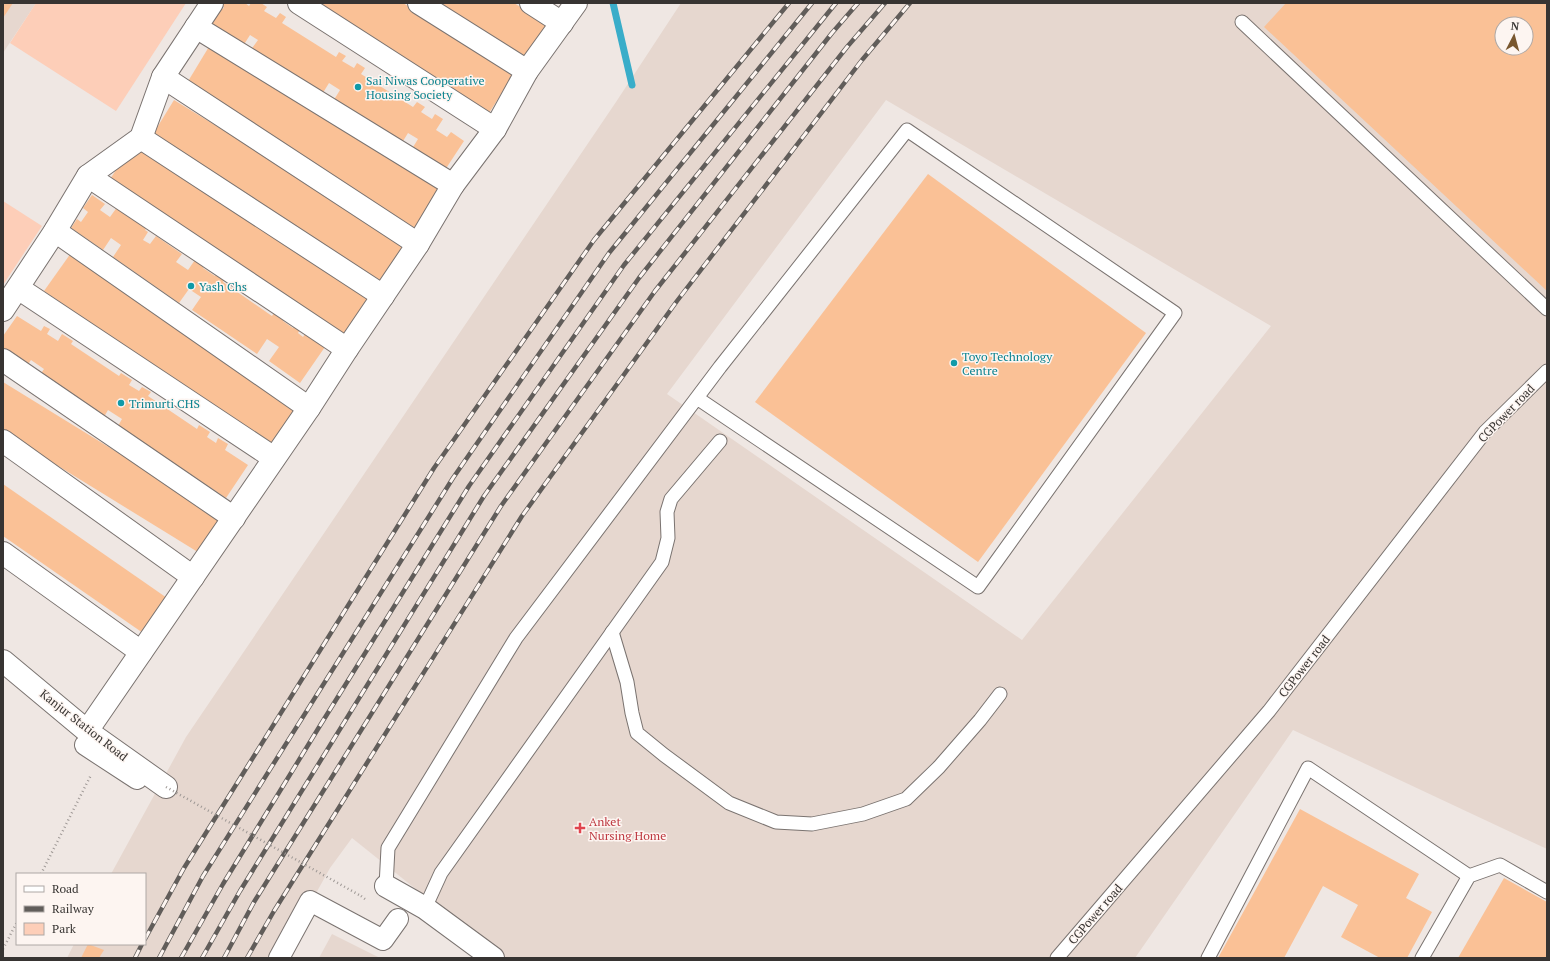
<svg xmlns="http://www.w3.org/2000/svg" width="1550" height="961" font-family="'PT Serif',serif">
<rect width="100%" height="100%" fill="#efe7e3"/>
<g fill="#e6d7cf" fill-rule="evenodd">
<path d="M3,3H36L3,53Z"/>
<path d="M681,3H1547V849L1293,730L1135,958H502L352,838L330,868L280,958H67L74,944H145V874H111L186,737L616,102ZM1502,24H1526V48H1502ZM886,100L1271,326L1022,640L667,394Z"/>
<path d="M332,934L380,958H319Z"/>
</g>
<g fill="#fdceb8">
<path d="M36,3H186L116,111L10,43Z"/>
<path d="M3,201L42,226L3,285Z"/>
</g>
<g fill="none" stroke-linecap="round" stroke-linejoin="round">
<path stroke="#39adc9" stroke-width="7" d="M613,3L632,85"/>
</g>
<g fill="#fac196" fill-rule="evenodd">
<path d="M3,3H13L3,18Z"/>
<path d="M218,3H245L249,6L251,3H261L267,7L264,11L276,18L280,13L286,17L282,23L336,57L339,52L346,56L342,61L354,68L357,63L365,68L361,74L413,107L417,102L425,107L421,112L432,119L435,114L443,119L436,130L447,137L451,132L464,141L443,173L410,152L418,139L408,133L400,146L332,103L340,90L329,83L321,96L250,51L258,40L250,35L243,46L206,23L217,5L223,9L224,7Z"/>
<path d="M310,3H403L515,72L489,113Z"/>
<path d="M439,3H514L550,25L530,59Z"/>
<path d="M1286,3H1547V291L1264,27ZM1502,24H1526V48H1502Z"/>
<path d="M210,45L440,189L416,229L187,83Z"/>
<path d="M174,100L407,243L383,282L150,139Z"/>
<path d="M135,142L368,299L340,339L108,182Z"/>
<path d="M928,174L1146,333L978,562L755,402Z"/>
<path d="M92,195L105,204L100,210L110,217L120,203L151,223L145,230L148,232L143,240L150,244L156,236L182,254L176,262L188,270L197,257L206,263L203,268L215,276L218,271L226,277L223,282L272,316L278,307L287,314L283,321L293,328L297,322L302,326L298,333L303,337L307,331L327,344L300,383L269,361L279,347L267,339L257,354L192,310L201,297L189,289L179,303L113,257L121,245L111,238L103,250L71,228L77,219L81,222L88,212L83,208Z"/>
<path d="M71,253L297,410L270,448L44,291Z"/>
<path d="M17,316L41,331L44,326L50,329L47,334L58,341L62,334L73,341L71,344L119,376L121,373L132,380L129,385L139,391L142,387L151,392L148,396L197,429L199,425L210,432L207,437L216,443L218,438L228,444L225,450L248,465L226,498L118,426L122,419L108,410L104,417L40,375L44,369L31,360L26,367L3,352V336Z"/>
<path d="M3,382L224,518L201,554L3,432Z"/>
<path d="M3,484L167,598L143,633L3,536Z"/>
<path d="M1300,809L1419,874L1406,898L1432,912L1407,958H1380L1341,937L1358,905L1323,886L1284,958H1218Z"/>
<path d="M1504,878L1547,902V958H1458Z"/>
<path d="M88,944L104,950L99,958H81Z"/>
</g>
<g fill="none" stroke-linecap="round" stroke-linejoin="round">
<g stroke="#7a7370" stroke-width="15">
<g id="service">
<path d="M1242,22L1547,309"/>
<path d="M612,632L627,682L632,713L637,733L664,755L729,803L776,822L812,824L863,814L906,799L939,767L980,720L1000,694"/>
<path d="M386,886L388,848L516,638L720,367L907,130L1175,313L978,587L697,398"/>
<path d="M425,908L441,873L662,562L668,538L667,512L671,499L720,441"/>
<path d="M1057,958L1269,711L1485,432L1547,371"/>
<path d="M1208,958L1308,768L1469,876"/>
<path d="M1422,958L1469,876L1500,865L1547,892"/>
</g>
</g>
<g stroke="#7a7370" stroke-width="22">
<g id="pedestrian">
<path d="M85,745L137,779"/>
<path d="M279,958L310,901L383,940L398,919"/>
</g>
</g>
<g stroke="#7a7370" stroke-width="24">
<g id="minor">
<path d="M299,3L495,129"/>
<path d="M419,3L527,71"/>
<path d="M531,3L562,23"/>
<path d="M196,27L453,185"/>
<path d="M163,77L418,244"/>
<path d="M141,138L383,296"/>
<path d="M88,176L347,349"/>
<path d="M55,231L309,408"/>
<path d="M18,288L274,458"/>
<path d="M3,310L55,231L88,176L141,138L163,77L212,3"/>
<path d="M3,360L234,518"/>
<path d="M3,441L193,577"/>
<path d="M3,553L141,652"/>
<path d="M3,661L87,731L166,787"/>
<path d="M87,731L309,408L347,349L418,244L453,185L495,129L527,71L576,3"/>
<path d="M386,886L425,908L493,958"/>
</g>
</g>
<g stroke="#9e9895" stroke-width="2.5" stroke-dasharray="1 3" stroke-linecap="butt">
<path d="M41,874L91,775"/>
<path d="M361,896L365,899"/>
<path d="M3,949L17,922"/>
</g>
<use href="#service" stroke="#fff" stroke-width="13"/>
<use href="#pedestrian" stroke="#fff" stroke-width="20"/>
<use href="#minor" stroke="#fff" stroke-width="22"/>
<g stroke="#615d5a" stroke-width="4.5">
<g id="rail">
<path d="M145,939L184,868L434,468L594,240L789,3"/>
<path d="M135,958L142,944"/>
<path d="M159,958L203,876L453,478L609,253L812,3"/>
<path d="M181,958L223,884L321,724L469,486L624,265L836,3"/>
<path d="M202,958L240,891L484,496L639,278L832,33L858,3"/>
<path d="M224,958L254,902L501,506L655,291L847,47L885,3"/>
<path d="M247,958L274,911L522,516L677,301L862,60L910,3"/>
</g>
</g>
<use href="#rail" stroke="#fdf5f1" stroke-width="3" stroke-dasharray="9" stroke-linecap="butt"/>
<path stroke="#9e9895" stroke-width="2.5" stroke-dasharray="1 3" stroke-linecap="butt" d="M166,787L361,896"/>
</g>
<g fill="#0f9aa8" stroke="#fdf5f1" stroke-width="1.5">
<circle cx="358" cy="87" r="4"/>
<circle cx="191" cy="286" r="4"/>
<circle cx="954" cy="363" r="4"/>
<circle cx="121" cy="403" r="4"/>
</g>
<path fill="#e0444e" stroke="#fdf5f1" stroke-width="1.5" d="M578 822h4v4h4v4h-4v4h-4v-4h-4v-4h4z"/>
<g text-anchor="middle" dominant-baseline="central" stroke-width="3" stroke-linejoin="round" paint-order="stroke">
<g font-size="12" fill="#0d838f" stroke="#fdf5f1" text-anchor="start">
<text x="366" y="80">Sai Niwas Cooperative<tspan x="366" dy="14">Housing Society</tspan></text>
<text x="199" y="286">Yash Chs</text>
<text x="962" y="356">Toyo Technology<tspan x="962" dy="14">Centre</tspan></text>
<text x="129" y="403">Trimurti CHS</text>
</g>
<g font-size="12" fill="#373432" stroke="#fdf5f1">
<text transform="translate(1506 413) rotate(-46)">CGPower road</text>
<text transform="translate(1304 666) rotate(-52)">CGPower road</text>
<text transform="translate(84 725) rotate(38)">Kanjur Station Road</text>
<text transform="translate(1095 914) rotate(-49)">CGPower road</text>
</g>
<g font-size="12" fill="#be3a42" stroke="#fdf5f1" text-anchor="start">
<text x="589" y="821">Anket<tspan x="589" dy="14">Nursing Home</tspan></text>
</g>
</g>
<rect width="1550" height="961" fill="none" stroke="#373432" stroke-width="8"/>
<rect x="16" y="873" width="130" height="72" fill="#fdf5f1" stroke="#aea8a5"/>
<rect x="24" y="886" width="20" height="6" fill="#ffffff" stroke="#aea8a5"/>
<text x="52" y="893" font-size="12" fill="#373432">Road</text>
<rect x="24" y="906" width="20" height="6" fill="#615d5a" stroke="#aea8a5"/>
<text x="52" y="913" font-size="12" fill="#373432">Railway</text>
<rect x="24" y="923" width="20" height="12" fill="#fdceb8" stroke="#aea8a5"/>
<text x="52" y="933" font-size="12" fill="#373432">Park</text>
<g transform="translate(1514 36) rotate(6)"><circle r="19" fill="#fdf5f1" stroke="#aea8a5"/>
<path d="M0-3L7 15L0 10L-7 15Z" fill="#79572f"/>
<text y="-6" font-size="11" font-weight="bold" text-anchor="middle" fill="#373432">N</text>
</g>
</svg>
